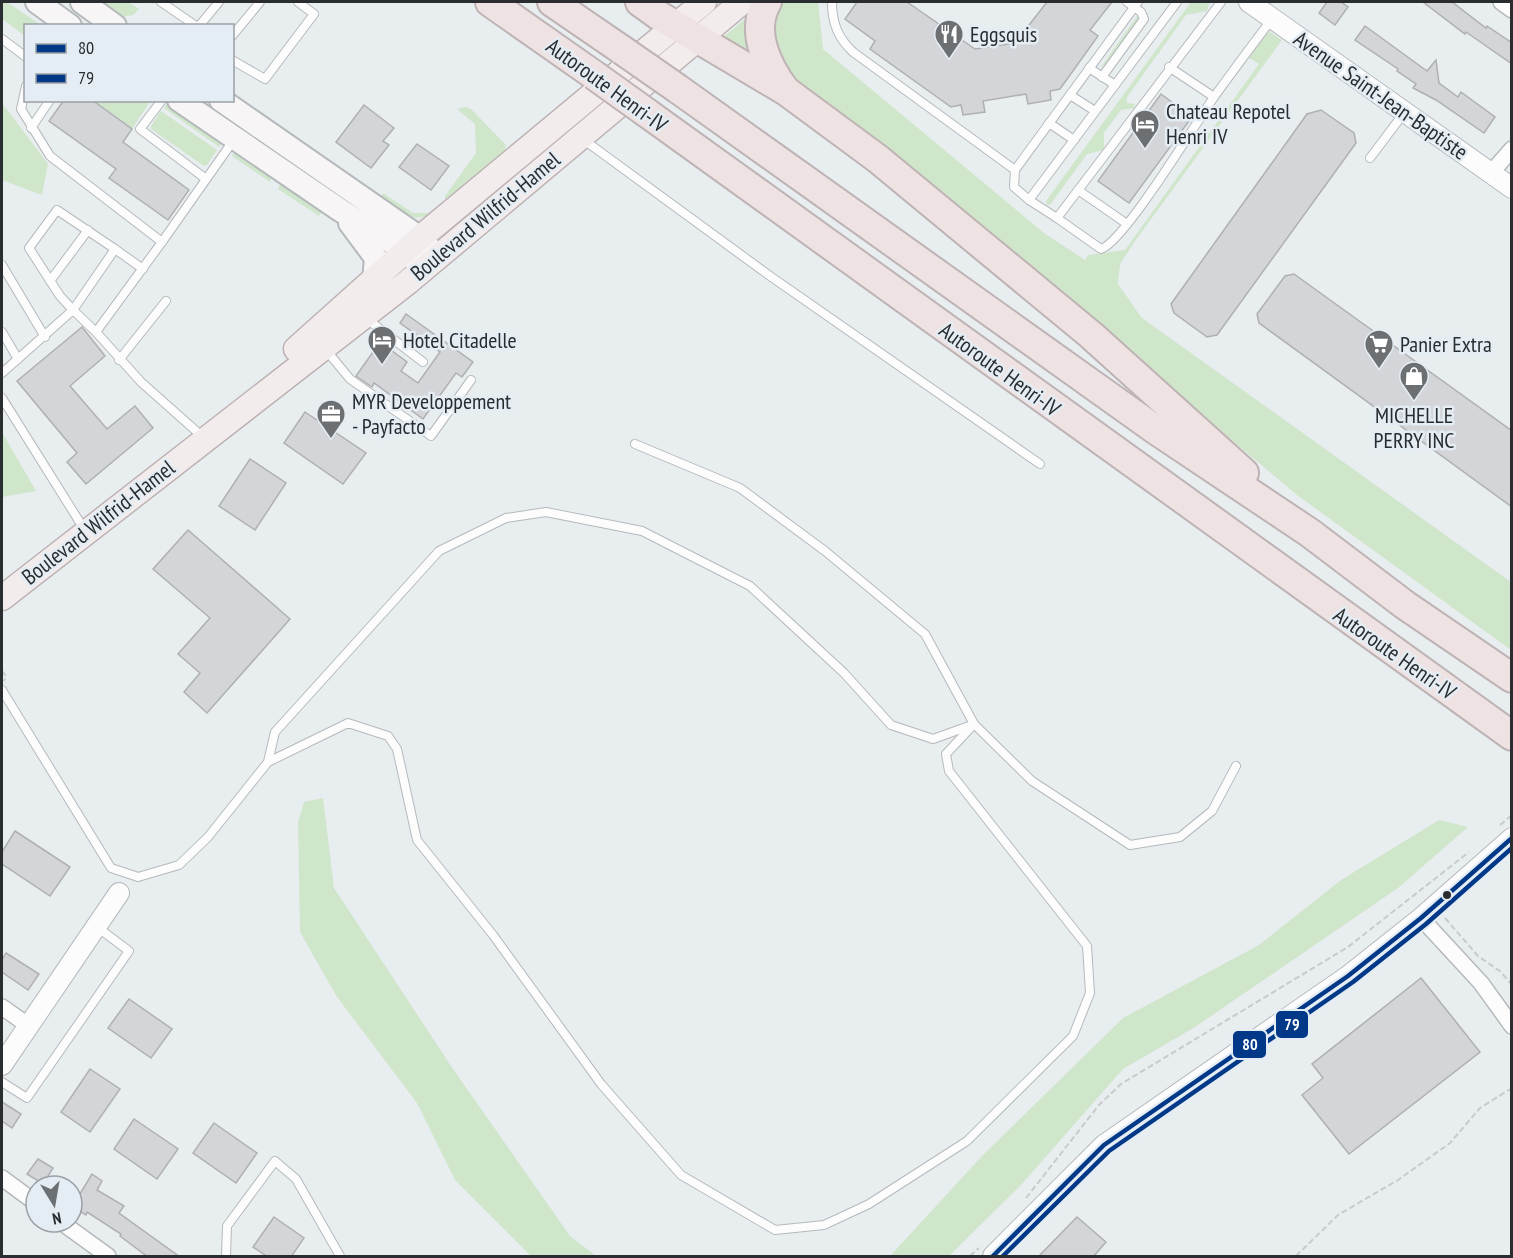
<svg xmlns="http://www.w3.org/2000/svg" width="1513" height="1258" font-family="'PT Sans Narrow',sans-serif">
<rect width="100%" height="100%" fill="#e8edf0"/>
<g fill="#d0e6cb">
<path d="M2,2H7L41,25L26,26L25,36L2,19Z"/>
<path d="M99,2H128L139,9L133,15L122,17Z"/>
<path d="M781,2H818L823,49L1044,233L1085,260L1088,255L1125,250L1259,64L1249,58L1266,34L1270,32L1282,40L1135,241L1120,264L1118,284L1142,318L1511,582V650L1297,495L939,194L790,80L772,52L774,19Z"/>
<path d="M1191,2H1210L1207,11L1186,15L1127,97V103L1135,104L1134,108L1121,110L1104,133V150L1087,154L1050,205H1047L1046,201Z"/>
<path d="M751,14H757L749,59L722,38Z"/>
<path d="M1138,15L1139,20L1106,65L1101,67Z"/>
<path d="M146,100L149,103L132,129L92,101Z"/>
<path d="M168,102L223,141L219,147L164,108Z"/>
<path d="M2,103L48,164L42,195L2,180Z"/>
<path d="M466,107L472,110L505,144L506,150L445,202V196L476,153L475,124L457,109Z"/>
<path d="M161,111L217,150L207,165L204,166L151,129V126Z"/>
<path d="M235,150L271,176L270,182L232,156Z"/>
<path d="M281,183L322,212L319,216L278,189Z"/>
<path d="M383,193L413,213H432C415,225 395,210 379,202Z"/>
<path d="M2,432L36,491L2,497Z"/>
<path d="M323,798L334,888L453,1069L570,1236L596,1256H531L455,1180L417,1103L337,997L300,932L298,822L304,802Z"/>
<path d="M1439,820L1468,827L1398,888L1195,1027L1123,1069L1021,1185L949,1256H890L982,1156L1123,1018L1259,945L1341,880Z"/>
</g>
<g fill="#d4d5d8" stroke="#afb0b3" stroke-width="1.5">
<path d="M857,2H907L975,49L1015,43L1047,2H1112L1090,30L1098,36L1060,89L1050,91L1051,100L1028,104L1026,94L983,101L985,112L963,115L961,105L951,107L870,49L875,41L845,19Z"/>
<path d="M1327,2H1341L1348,7L1335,25L1319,13Z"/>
<path d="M1423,2H1452L1486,28L1487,26L1512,43V64L1466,32L1465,34Z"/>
<path d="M1365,26L1427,71L1436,60L1439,83L1458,97L1461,92L1495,117L1484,133L1436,100L1413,88L1416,84L1397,71L1398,69L1355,40Z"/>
<path d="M1161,94L1192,117L1129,203L1098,181Z"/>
<path d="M64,100H92L132,129L123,142L189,190L168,220L109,178L116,169L49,121Z"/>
<path d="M364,105L394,128L383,141L389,145L371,168L336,142Z"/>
<path d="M1321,110L1354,133L1356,143L1217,335L1207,337L1174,313L1171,304L1307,114Z"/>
<path d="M417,144L449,166L431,190L399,167Z"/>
<path d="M1294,274L1512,431V507L1259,323L1257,314L1285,276Z"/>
<path d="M406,314L473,362L462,377L456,373L423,419L374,383L372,387L356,376L380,342L407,362L401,371L418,383L440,352L400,323Z"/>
<path d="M82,327L105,356L70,386L107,429L135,406L153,428L86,484L67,462L77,453L17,381Z"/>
<path d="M305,412L366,453L343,484L284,443Z"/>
<path d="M250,459L286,483L255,530L219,506Z"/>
<path d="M188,530L290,619L207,713L184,692L200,673L178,654L210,618L153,569Z"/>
<path d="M15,831L70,867L50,896L2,864V852Z"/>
<path d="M6,953L39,974L28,990L2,972V960Z"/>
<path d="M1421,978L1480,1052L1349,1154L1302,1095L1323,1078L1312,1064Z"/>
<path d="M129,999L172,1029L151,1058L108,1028Z"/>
<path d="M90,1069L120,1089L90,1132L61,1112Z"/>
<path d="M2,1102L21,1114L12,1128L2,1121Z"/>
<path d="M134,1119L178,1149L157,1179L114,1149Z"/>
<path d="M214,1123L257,1153L236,1183L193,1153Z"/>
<path d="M38,1159L53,1168L43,1184L27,1174Z"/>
<path d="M92,1174L102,1181L97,1190L124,1206L119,1213L180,1257H148L120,1236L121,1234L87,1212L86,1215L72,1207Z"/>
<path d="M274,1217L304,1238L291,1257H268L253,1247Z"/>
<path d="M1077,1217L1106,1242L1093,1257H1038Z"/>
</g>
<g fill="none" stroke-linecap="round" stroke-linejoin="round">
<g stroke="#b5b9bc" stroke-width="10">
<g id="service">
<path d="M161,2L196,26"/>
<path d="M832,2C832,23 838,38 853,52L1015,170L1138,2"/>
<path d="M1221,2L1057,218L1101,249C1123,243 1196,123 1214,97C1233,71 1252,45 1272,19"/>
<path d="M199,26L219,2"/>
<path d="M232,36L260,2"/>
<path d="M2,39L26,57"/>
<path d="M232,60L265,79L314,14L298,2"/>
<path d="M1169,67L1214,97"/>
<path d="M1089,68L1115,85"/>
<path d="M1102,77L1144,19L1141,12L1127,2"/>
<path d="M26,86L21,109L50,156L162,242L233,141"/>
<path d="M1070,95L1095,111"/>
<path d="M162,100L140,129L206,179"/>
<path d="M1049,123L1074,140"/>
<path d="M31,128L50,100"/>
<path d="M584,140L770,276L1040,464"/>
<path d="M1370,158L1404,113"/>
<path d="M1015,170L1014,187L1029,200"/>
<path d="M1078,190L1127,224"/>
<path d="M1057,218L1029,200L1177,2"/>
<path d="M2,265L45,337"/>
<path d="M143,269L115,249L73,310L96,332L162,242"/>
<path d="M50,281L88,230"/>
<path d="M367,319L423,362"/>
<path d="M2,332L18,359"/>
<path d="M96,332L141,382L204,438"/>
<path d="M326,350L350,379L431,436L471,380"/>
<path d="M119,360L166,301"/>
<path d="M2,373L73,310L60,296L29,248L57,210L115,249"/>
<path d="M2,398L84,529"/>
<path d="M635,444L740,488L825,551L925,634L974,724L1032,781L1130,845L1180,837L1212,811L1236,766"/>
<path d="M2,690L111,868L138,877L179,865L208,837L268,762L275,732L439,551L506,518L546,512L642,531L750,586L844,673L891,725L933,739L972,725"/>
<path d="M268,762L348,723L388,736L397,749L417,840L493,935L601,1084L681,1175L775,1230L824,1225L869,1204L967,1141L1073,1036L1090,993L1087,946L949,771L946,754L974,724"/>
<path d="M2,1082L27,1098L129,951L97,927"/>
<path d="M226,1256L227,1226L275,1161L296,1179L340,1256"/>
</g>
</g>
<g stroke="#b5b9bc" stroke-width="18">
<g id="minor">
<path d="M1501,2L1512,10"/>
<path d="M1491,173L1512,149"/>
<path d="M1421,918L1481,983L1512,1026"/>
<path d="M2,1007L29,1026"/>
<path d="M2,1178L36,1203"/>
<path d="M61,1222L108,1256"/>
</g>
</g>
<g stroke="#b5b9bc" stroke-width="22">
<g id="tertiary">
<path d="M1249,2L1512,188"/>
<path d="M2,1065L119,893"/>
<path d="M993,1256L1104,1145L1348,976L1421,918L1512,838"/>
</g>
</g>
<g stroke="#b5b9bc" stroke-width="26">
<g id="secondary">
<path d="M37,2L70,26"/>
<path d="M82,2L115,26"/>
<path d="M179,100L340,210L406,251L419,264"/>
<path d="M221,100L420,238L431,250"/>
<path d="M350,223L376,258L374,281"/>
</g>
</g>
<g stroke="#beb3b4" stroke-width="27">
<g id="primary">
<path d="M296,349L420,238L704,2"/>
<path d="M2,598L408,282L742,2"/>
</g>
</g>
<g stroke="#beb3b4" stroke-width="32">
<g id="motorway">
<path d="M490,2L594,75"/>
<path d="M552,2L622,50"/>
<path d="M640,2L658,15L786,91L878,159L1091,335L1244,473"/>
<path d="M767,2C750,31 767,66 785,90"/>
<path d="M678,89L1156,430L1310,533L1405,605L1512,678"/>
<path d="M647,113L1512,736"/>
</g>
</g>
<g stroke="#c9cacb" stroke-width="2" stroke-dasharray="6 3" stroke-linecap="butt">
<path d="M2,671L6,676L4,681"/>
<path d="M1500,825L1512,815"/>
<path d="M1445,918L1478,956L1501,972L1512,985"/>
<path d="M1026,1198L1099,1105L1121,1084L1348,947L1469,852"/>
<path d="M970,1256L979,1248"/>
<path d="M1296,1256L1338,1215L1398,1180L1450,1143L1480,1108L1512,1088"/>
</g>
<use href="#service" stroke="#fcfcfd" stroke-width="8"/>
<use href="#minor" stroke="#fcfcfd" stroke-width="15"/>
<use href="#tertiary" stroke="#fcfcfd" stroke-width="20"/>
<use href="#secondary" stroke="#f7f5f5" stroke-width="22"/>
<use href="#primary" stroke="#f3eced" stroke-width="24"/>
<use href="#motorway" stroke="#eee2e2" stroke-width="28"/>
<g stroke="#beb3b4" stroke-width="32" stroke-linecap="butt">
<g id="motorway-bridge">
<path d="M622,50L678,89"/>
<path d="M594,75L647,113"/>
</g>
</g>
<use href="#motorway-bridge" stroke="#eee2e2" stroke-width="28"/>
<g stroke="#e5edf4" stroke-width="9">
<path id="bus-1" d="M993,1256L1104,1145L1348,976L1421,918L1512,838"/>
</g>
<g stroke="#e5edf4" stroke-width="9">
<path id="bus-2" d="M1003,1256L1109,1151L1353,982L1426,924L1512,848"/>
</g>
<use href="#bus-1" stroke="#013888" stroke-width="4.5"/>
<use href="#bus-2" stroke="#013888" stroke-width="4.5"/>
</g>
<defs>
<g id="restaurant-pin" transform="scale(1.5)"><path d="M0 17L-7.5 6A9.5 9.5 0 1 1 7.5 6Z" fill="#6c7073" stroke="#e5edf4"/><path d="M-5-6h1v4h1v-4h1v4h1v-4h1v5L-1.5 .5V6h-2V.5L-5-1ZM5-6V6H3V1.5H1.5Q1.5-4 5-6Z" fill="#fff"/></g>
<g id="hotel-pin" transform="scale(1.5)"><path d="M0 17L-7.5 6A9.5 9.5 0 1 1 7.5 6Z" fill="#6c7073" stroke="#e5edf4"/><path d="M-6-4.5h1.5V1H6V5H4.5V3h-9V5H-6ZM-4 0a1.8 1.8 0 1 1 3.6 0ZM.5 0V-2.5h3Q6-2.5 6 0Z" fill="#fff"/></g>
<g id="supermarket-pin" transform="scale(1.5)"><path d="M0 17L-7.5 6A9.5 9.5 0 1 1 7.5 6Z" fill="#6c7073" stroke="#e5edf4"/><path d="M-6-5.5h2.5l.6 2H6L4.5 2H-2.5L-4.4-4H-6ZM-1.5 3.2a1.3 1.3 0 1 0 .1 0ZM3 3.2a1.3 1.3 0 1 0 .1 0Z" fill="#fff"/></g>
<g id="shop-pin" transform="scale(1.5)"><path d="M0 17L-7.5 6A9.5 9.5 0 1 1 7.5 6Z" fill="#6c7073" stroke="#e5edf4"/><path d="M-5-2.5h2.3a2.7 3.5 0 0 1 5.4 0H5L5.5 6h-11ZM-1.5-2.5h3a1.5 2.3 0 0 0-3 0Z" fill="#fff"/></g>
<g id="office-pin" transform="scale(1.5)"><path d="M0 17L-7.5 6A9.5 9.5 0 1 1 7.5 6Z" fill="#6c7073" stroke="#e5edf4"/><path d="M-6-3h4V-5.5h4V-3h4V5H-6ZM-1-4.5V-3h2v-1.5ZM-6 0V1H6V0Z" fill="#fff"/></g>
</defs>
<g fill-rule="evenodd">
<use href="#restaurant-pin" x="949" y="34"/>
<use href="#hotel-pin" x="1145" y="124"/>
<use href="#hotel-pin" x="382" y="340"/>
<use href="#supermarket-pin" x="1379" y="344"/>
<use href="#shop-pin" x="1414" y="376"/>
<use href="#office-pin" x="331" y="414"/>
</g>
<circle fill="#2a2d2f" stroke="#e5edf4" stroke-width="2" cx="1447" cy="895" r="5"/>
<g text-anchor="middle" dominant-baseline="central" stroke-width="5" stroke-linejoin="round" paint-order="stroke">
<g font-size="22" fill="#2a2d2f" stroke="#e5edf4" text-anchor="start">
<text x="970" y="34">Eggsquis</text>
<text x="1166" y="111">Chateau Repotel<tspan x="1166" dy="25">Henri IV</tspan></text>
<text x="403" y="340">Hotel Citadelle</text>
<text x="1400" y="344">Panier Extra</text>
<text x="352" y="401">MYR Developpement<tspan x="352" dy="25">- Payfacto</tspan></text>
<text x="1414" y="415" text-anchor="middle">MICHELLE<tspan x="1414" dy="25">PERRY INC</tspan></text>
</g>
<g font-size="22" fill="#2a2d2f" stroke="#e5edf4">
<text transform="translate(607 85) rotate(36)">Autoroute Henri-IV</text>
<text transform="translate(1381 95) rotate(35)">Avenue Saint-Jean-Baptiste</text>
<text transform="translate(485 216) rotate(-40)">Boulevard Wilfrid-Hamel</text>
<text transform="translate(1000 369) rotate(36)">Autoroute Henri-IV</text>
<text transform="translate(98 522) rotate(-38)">Boulevard Wilfrid-Hamel</text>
<text transform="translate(1395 653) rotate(35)">Autoroute Henri-IV</text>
</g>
</g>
<g stroke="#e5edf4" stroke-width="2">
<rect x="1275" y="1010" width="34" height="29" rx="6" fill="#013888"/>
<rect x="1232" y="1030" width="35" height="29" rx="6" fill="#013888"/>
</g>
<g font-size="16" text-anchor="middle" font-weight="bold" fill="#fff">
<text x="1292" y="1030">79</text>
<text x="1250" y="1050">80</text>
</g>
<rect width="1513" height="1258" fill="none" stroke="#2a2d2f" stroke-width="6"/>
<rect x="24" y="24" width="210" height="78" fill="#e5edf4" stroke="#9aa0a5" stroke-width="1.5"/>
<rect x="36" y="44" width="30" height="9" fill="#013888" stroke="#9aa0a5" stroke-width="1.5"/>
<text x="78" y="54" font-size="18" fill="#2a2d2f">80</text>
<rect x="36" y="74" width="30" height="9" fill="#013888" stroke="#9aa0a5" stroke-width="1.5"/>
<text x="78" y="84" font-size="18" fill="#2a2d2f">79</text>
<g transform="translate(54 1204) rotate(169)"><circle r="28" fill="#e5edf4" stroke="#9aa0a5" stroke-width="1.5"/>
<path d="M0-4.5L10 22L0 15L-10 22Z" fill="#6c7073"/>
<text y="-9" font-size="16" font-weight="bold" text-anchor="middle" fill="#2a2d2f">N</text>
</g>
</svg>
